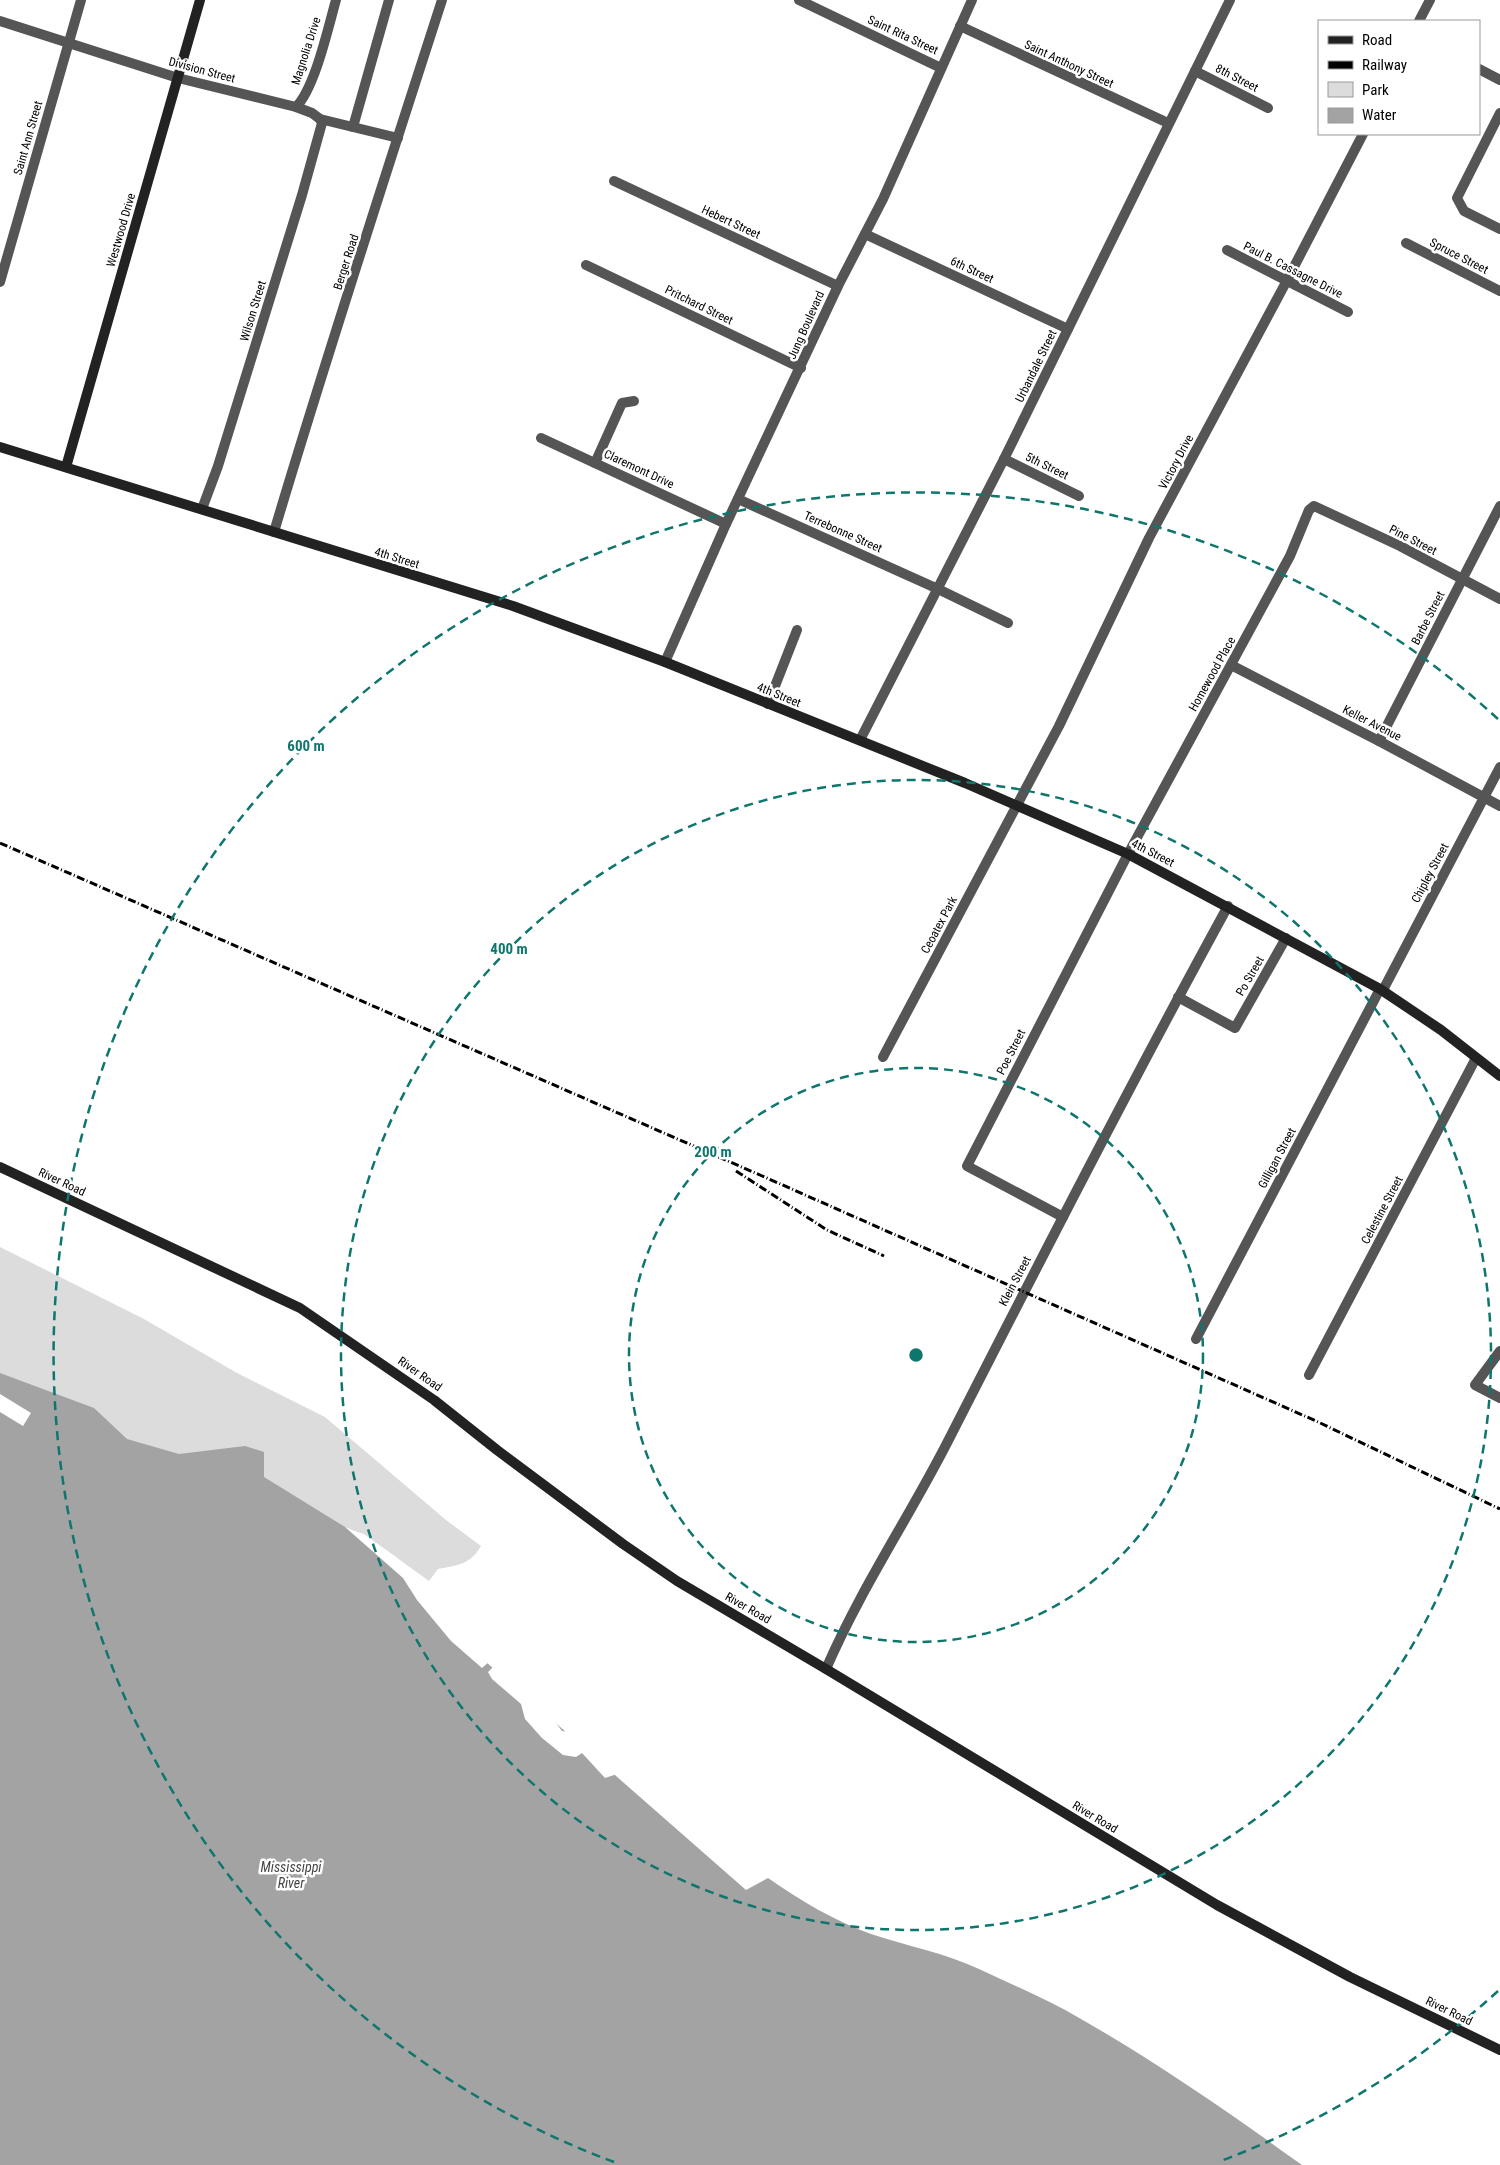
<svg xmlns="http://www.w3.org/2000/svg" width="1500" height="2165" font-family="'Roboto Condensed',sans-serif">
<rect width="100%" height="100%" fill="#fff"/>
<path fill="#dcdcdc" d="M0,1247L144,1319L237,1373L325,1417L446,1520L481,1546C470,1565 458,1565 438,1569L429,1581L364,1534L180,1480L0,1378Z"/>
<path fill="#a3a3a3" d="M0,1373L94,1408L127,1439L179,1454L245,1446L264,1452V1477L392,1556L445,1626L746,1890L768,1878C800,1900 834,1921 871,1934C907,1946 945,1953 979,1969C1013,1985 1049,2000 1081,2019C1158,2063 1231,2114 1302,2165H0Z"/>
<g fill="#fff">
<path d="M0,1394L31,1413L23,1426L0,1412Z"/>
<path d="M345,1527L357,1532L395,1556L427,1593L447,1624L490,1661L482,1668L451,1641L417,1600L403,1578Z"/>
<path d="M495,1665L547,1711L562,1731L571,1732L617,1774L605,1778L582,1753L576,1757L563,1755L542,1738L525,1719L521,1704L492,1679L488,1672Z"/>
</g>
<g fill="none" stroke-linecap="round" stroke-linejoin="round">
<g stroke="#555" stroke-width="10">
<path d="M799,0L941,68"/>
<path d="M0,21L178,78L296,107L312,113L320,119L398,138"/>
<path d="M1419,21L1430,0"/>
<path d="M960,26L1168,123"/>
<path d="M1479,69L1500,80"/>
<path d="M1195,71L1268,108"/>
<path d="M296,107C315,88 328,28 336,0"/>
<path d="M1500,113L1457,198L1464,211L1500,229"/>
<path d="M353,127L389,0"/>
<path d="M614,181L838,286"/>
<path d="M865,234L1068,329"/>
<path d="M1406,243L1500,291"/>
<path d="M1227,250L1348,312"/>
<path d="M586,265L801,368"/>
<path d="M0,282L81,0"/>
<path d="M541,438L726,524"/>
<path d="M1004,459L1079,496"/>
<path d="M595,463L622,403L634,401"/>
<path d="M738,499L938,589L1008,623"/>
<path d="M202,509L218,466L302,195L322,123L320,119"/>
<path d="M274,532C327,354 385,177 442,0"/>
<path d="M665,662L726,524L838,286L883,199L972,0"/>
<path d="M1231,665L1379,741L1500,806"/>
<path d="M768,704L797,630"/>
<path d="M860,740L1004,459L1230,0"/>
<path d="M1379,741L1500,506"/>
<path d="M1383,990L1500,767"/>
<path d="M1178,997L1235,1028L1286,938"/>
<path d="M883,1057L1059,726L1149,538L1284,286L1363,134"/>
<path d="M1063,1217L967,1166L1128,854L1290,556L1309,510L1314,506L1400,546L1500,599"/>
<path d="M1196,1339L1380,989"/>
<path d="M1500,1351L1475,1385L1500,1398"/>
<path d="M1309,1375L1476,1058"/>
<path d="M826,1669C860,1590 908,1519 947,1443C1039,1263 1131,1083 1228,906"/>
</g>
<g stroke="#222" stroke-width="10">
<path d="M0,447L513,606L665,662L965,783L1128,854L1380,989L1441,1030L1500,1076"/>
<path d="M66,467L200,0"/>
<path d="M0,1167L300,1308L434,1400L497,1450L623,1544L677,1581L826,1669L1217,1905L1350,1977L1500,2050"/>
</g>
<g stroke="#000" stroke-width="3" stroke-dasharray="8 2.5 1 2.5" stroke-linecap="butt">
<path d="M0,843L760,1175L1316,1421L1500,1509"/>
<path d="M736,1171L827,1230L884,1256"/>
</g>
</g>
<g fill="none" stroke="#0f766e" stroke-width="2.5" stroke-dasharray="9 6">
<circle cx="916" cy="1355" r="287"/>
<circle cx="916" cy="1355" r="575"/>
<path d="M1498 1991A862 862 0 0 1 1218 2162M614 2162A862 862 0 1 1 1498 719"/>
</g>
<g text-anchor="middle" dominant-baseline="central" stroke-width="5" stroke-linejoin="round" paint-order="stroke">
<g font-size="12" fill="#000" stroke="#fff">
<text transform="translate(903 35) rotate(25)">Saint Rita Street</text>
<text transform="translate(306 51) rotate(-72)">Magnolia Drive</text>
<text transform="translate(1069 64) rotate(25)">Saint Anthony Street</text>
<text transform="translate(202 70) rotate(15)">Division Street</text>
<text transform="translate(1237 78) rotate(27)">8th Street</text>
<text transform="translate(28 138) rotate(-74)">Saint Ann Street</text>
<text transform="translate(731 222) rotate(25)">Hebert Street</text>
<text transform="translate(121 230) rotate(-74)">Westwood Drive</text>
<text transform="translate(1459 256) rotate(27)">Spruce Street</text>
<text transform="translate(346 262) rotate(-72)">Berger Road</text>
<text transform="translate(972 270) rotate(25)">6th Street</text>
<text transform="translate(1293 270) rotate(27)">Paul B. Cassagne Drive</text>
<text transform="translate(699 305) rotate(26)">Pritchard Street</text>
<text transform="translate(253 311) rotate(-73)">Wilson Street</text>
<text transform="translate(806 325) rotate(-66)">Jung Boulevard</text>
<text transform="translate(1036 366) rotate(-64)">Urbandale Street</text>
<text transform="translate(1176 462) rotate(-62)">Victory Drive</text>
<text transform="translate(1047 466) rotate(26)">5th Street</text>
<text transform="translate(639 469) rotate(25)">Claremont Drive</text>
<text transform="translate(843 532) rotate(24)">Terrebonne Street</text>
<text transform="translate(1413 540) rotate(27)">Pine Street</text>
<text transform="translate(397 558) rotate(17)">4th Street</text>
<text transform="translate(1428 618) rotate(-63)">Barbe Street</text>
<text transform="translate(1212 674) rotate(-61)">Homewood Place</text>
<text transform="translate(779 695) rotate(22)">4th Street</text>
<text transform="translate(1372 723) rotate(27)">Keller Avenue</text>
<text transform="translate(1153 853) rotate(27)">4th Street</text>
<text transform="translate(1430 873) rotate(-62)">Chipley Street</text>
<text transform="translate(939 925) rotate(-62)">Ceoatex Park</text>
<text transform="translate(1250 976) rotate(-60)">Po Street</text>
<text transform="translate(1011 1052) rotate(-63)">Poe Street</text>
<text transform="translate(1277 1158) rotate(-62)">Gilligan Street</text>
<text transform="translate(62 1182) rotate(25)">River Road</text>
<text transform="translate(1382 1210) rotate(-62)">Celestine Street</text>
<text transform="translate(1015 1281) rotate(-62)">Klein Street</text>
<text transform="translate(420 1374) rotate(35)">River Road</text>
<text transform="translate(748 1608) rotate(30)">River Road</text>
<text transform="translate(1095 1817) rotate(31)">River Road</text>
<text transform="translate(1449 2011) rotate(26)">River Road</text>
</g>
<g font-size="14" font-style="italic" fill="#444" stroke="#fff">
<text x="291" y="1867">Mississippi<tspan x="291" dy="16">River</tspan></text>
</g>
</g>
<circle cx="916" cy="1355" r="8" fill="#0f766e" stroke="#fff" stroke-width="2.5"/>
<g font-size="15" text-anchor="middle" font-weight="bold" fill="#0f766e" stroke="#fff" stroke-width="5" stroke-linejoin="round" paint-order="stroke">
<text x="306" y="751">600 m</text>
<text x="509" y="954">400 m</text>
<text x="713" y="1157">200 m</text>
</g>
<rect x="1318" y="20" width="162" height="115" fill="#ffffff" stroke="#999999"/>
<rect x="1328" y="36" width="25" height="8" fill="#222222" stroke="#999999"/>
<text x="1362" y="45" font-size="15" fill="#000000">Road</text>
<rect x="1328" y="61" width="25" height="8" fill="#000000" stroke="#999999"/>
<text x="1362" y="70" font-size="15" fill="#000000">Railway</text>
<rect x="1328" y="82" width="25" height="15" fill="#dcdcdc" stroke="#999999"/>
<text x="1362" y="95" font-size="15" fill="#000000">Park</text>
<rect x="1328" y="108" width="25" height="15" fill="#a3a3a3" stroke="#999999"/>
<text x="1362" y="120" font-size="15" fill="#000000">Water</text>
</svg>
